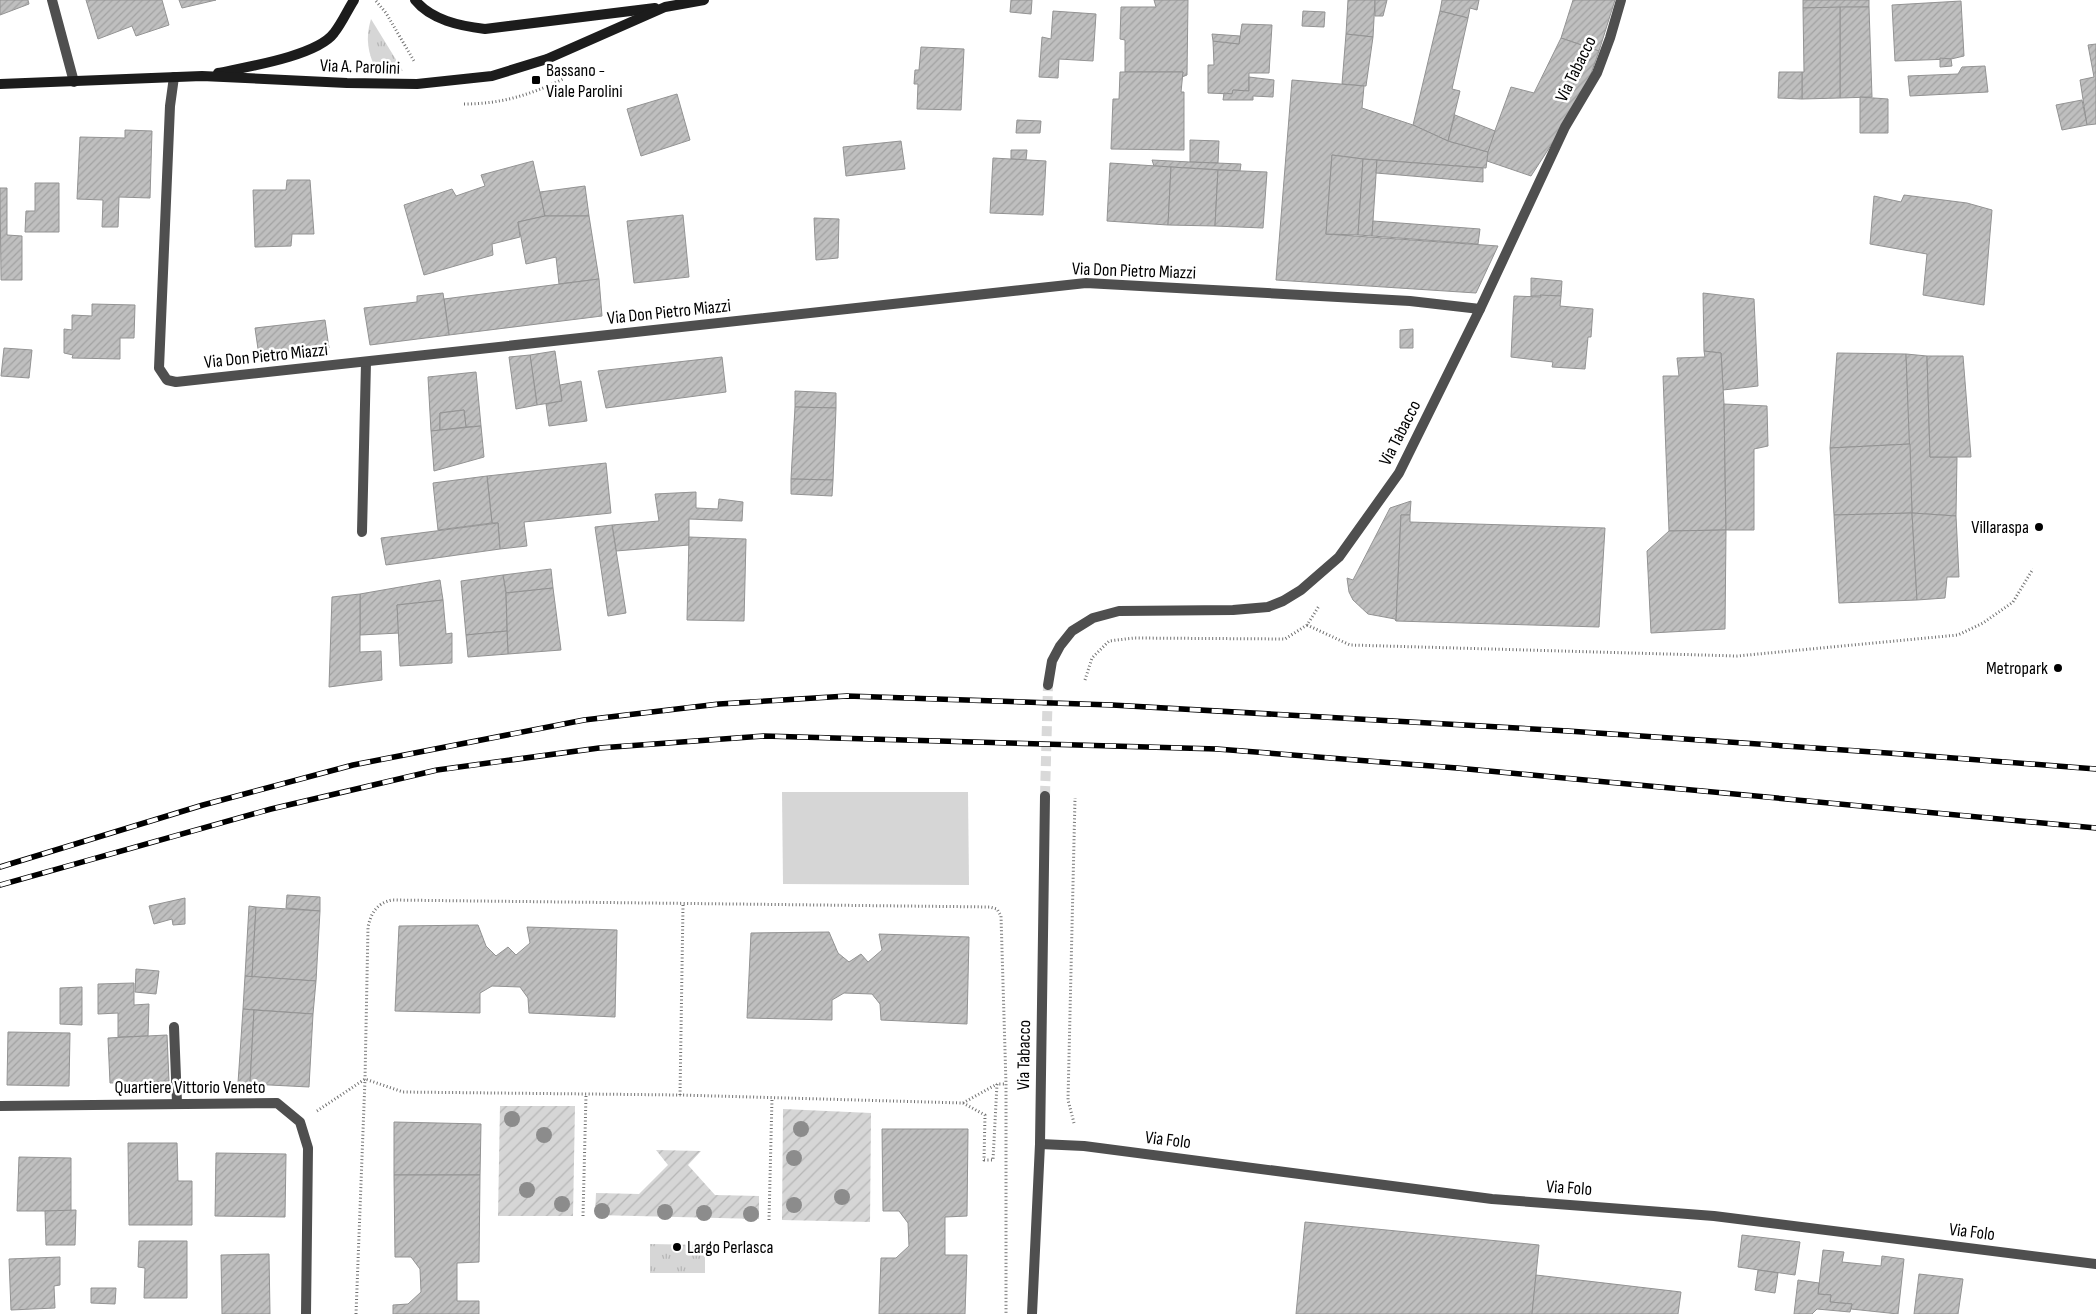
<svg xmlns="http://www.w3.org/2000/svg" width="2096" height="1314" font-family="'Sofia Sans Condensed',sans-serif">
<defs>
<pattern id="grass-tufts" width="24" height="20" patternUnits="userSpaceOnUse" patternTransform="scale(1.25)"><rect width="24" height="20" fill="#d6d6d6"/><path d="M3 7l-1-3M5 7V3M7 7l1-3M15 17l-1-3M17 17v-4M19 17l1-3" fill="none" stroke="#b6b6b6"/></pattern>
<pattern id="garden-furrows" width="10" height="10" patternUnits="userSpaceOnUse" patternTransform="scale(1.25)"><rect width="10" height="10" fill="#d6d6d6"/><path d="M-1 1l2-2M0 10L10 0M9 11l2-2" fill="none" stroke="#b6b6b6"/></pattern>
<pattern id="building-hatch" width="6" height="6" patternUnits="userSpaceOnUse" patternTransform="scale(1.25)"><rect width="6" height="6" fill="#bfbfbf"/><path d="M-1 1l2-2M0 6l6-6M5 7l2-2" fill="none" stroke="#a2a2a2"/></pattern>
</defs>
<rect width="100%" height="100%" fill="#fff"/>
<g fill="url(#grass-tufts)">
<path d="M371,19L403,71L376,70C368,53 365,38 371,19Z"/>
<path d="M650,1244L705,1245V1273H650Z"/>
</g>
<path fill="#d6d6d6" d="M782,792H968L969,885L783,884Z"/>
<g fill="url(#garden-furrows)">
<path d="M500,1106H575L573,1216H498Z"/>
<path d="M783,1109L871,1113L870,1222L782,1220Z"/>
<path d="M656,1150L701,1151L688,1165L715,1195L759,1196V1219L595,1215L596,1193L639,1194L668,1165Z"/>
</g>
<g fill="url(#building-hatch)" stroke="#939393">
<path d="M0,0H28L29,4L0,15Z"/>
<path d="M86,0H162L169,25L136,36L132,26L98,39Z"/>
<path d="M179,0H216L182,8Z"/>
<path d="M1011,0H1032L1031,14L1010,12Z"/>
<path d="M1154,0H1188L1187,75L1182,77L1183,72H1125V40L1120,39L1121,7H1156Z"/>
<path d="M1348,0H1375L1373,37L1346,34Z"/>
<path d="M1375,0H1387L1383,16H1375Z"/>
<path d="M1442,0H1479L1477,10L1470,8L1468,18L1440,11Z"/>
<path d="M1573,0H1615L1599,51L1561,38Z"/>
<path d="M1803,0H1869V7L1803,8Z"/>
<path d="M1961,1L1964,56L1951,59L1895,61L1892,5Z"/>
<path d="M1840,7H1869L1872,97L1840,98Z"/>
<path d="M1840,7V98L1802,99V72H1804L1803,8Z"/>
<path d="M1053,11L1096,14L1093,61L1059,59L1058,78L1039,77L1042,37L1051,39Z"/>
<path d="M1303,11L1325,12L1324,27L1302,26Z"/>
<path d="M1440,11L1468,18L1452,89L1460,91L1448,141L1413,125Z"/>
<path d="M1242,24L1272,25L1269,73H1249V91L1233,90L1232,94L1208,93V65H1214L1213,41L1239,44Z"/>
<path d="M1212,34L1240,36L1239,44L1213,41Z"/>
<path d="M1346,34L1373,37L1366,86L1342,84Z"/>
<path d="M1561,38L1599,51L1583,96L1531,176L1487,161L1486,155L1511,87L1534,93Z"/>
<path d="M2096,44V124L2087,125L2080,80L2094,77L2088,45Z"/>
<path d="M921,47L964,49L961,110L917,109L918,84H914L915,70H919Z"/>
<path d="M1940,58L1951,59L1952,66L1940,67Z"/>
<path d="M1985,66L1988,92L1910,96L1908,76L1958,74L1962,67Z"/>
<path d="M1120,72H1183L1181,92H1184V150L1111,149L1113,99H1119Z"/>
<path d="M1779,72H1802V99L1778,98Z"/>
<path d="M1249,77L1274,80L1273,97L1253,96V100H1223L1224,93L1232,94L1233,90L1249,91Z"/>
<path d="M1292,80L1364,86L1362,108L1413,125L1448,141L1488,152L1486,168L1363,159L1332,155L1326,234L1498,246L1476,293L1276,280Z"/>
<path d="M677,94L690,140L641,156L627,109Z"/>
<path d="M1860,97L1888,99V133H1860Z"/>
<path d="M2082,100L2087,125L2062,130L2056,105Z"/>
<path d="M1455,115L1495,131L1488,152L1448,141Z"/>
<path d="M1017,120L1041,121L1040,133H1016Z"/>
<path d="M125,130L152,131L150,198L119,197L118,227H102L103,200L77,199L80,137L125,138Z"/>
<path d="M1190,140L1219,141L1218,163L1190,162Z"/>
<path d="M901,141L905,169L846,176L843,147Z"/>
<path d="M1011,150H1027L1026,160L1011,159Z"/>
<path d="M1332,155L1363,159L1358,235L1326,234Z"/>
<path d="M993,158L1046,161L1043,215L990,213Z"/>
<path d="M1363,159L1377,160L1372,236L1358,235Z"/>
<path d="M1152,160L1190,162L1241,164L1240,171L1154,166Z"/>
<path d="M1377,160L1483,168V182L1376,173Z"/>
<path d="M533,161L545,216L518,222L520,237L492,244L493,255L424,275L404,205L452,189L456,196L485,186L481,175Z"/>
<path d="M1110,163L1171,167L1168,225L1107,221Z"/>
<path d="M1171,167L1218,170L1215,226L1168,225Z"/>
<path d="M1218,170L1267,172L1263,228L1215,226Z"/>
<path d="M287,180H310L314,234H292L291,246L255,247L253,190H286Z"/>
<path d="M35,183H59V232H25L26,211H35Z"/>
<path d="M585,186L589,216H545L540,192Z"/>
<path d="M0,188H7V235L22,236V280H1Z"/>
<path d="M1904,195L1967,203L1992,210L1984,305L1923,295L1927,254L1870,244L1874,196L1901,202Z"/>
<path d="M683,215L689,277L634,283L627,221Z"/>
<path d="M545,216H589L599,279L559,284L556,257L526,264L518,222Z"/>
<path d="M814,218L839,219L838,258L816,260Z"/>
<path d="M1373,221L1480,229L1478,244L1372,236Z"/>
<path d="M1531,278L1562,281L1561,296H1531Z"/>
<path d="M599,279L602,316L449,335L444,299Z"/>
<path d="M443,293L449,335L370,345L364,308L417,302V296Z"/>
<path d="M1703,293L1754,299L1758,386L1723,390L1721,353L1704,351Z"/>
<path d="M1540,295L1561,296L1560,306L1593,309L1591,337H1588L1585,369L1552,367L1553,362L1511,357L1514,296L1541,297Z"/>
<path d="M92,304L135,305L134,338H120V359L72,358L73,355L64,353V329L72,330V315L92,316Z"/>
<path d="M325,320L329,348L259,356L255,328Z"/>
<path d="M1413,329V348H1400V330Z"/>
<path d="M4,348L32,350L29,378L1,376Z"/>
<path d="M555,351L562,401L537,405L530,355Z"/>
<path d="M1704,351L1721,353L1724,404L1726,530L1669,531L1663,376H1679L1677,358L1705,357Z"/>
<path d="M1837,353L1906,354L1910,444L1830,448Z"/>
<path d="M1906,354L1927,356L1930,457H1957L1956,516L1912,513Z"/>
<path d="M530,355L537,405L516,409L509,357Z"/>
<path d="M1927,356H1963L1971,457H1930Z"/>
<path d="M722,357L726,392L606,408L598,371Z"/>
<path d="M476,372L481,426L466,427L464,410L440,413V430L431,431L428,377Z"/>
<path d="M581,381L587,421L549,426L546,404L562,401L560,385Z"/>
<path d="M795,391L836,393V408L795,407Z"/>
<path d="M1724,404L1767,406L1768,446L1754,449V530H1726Z"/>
<path d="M795,407L836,408L833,480L791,479Z"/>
<path d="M464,410L466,427L440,430V413Z"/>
<path d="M481,426L484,457L434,471L431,431Z"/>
<path d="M1910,444L1912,513L1834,515L1830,448Z"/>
<path d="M606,463L611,513L524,522L527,546L500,549L498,523H492L487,476Z"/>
<path d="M487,476L492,523L438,530L433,483Z"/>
<path d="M791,479L833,480L832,496L791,494Z"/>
<path d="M696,492V508L718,509L719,499L743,502L742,521L689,519V545L616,551L612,525L659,521L655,494Z"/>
<path d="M1411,501L1410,515H1401L1396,621L1395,619L1368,614L1353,600L1349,592L1347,578L1353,580L1390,508Z"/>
<path d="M1912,513L1917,600L1839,603L1834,515Z"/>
<path d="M1912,513L1956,516L1959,577H1947L1945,598L1917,600Z"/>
<path d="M1401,515H1410V522L1605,528L1599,627L1396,621Z"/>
<path d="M498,523L500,549L386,565L381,538Z"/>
<path d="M612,525L626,613L608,616L595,527Z"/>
<path d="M1726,530L1725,629L1651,633L1647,551L1669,531Z"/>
<path d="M689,537L746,539L744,621L687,620Z"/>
<path d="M551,569L553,588L506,593L503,575Z"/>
<path d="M503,575L506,593L507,631L466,635L461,581Z"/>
<path d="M440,580L443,600L397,605L399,633L360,635V594Z"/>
<path d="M553,588L561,650L508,654L506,593Z"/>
<path d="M360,594V652L381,651L382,680L329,687L332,597Z"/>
<path d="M443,600L446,634L452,633V663L400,666L397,605Z"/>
<path d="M507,631L508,654L468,657L466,635Z"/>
<path d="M287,895L320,897V911L286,908Z"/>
<path d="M185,898V924L173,925L172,919L154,924L149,906Z"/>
<path d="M249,906L256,907L252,977L245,976Z"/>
<path d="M256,907L320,911L316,981L252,977Z"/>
<path d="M478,925L486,946L496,956L508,947L516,955L530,943L527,927L617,930L615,1017L529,1013L528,998L520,987L492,986L480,993V1013L395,1011L399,926Z"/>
<path d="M829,932L838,953L849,962L861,954L868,962L882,950L879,934L969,937L967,1024L881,1020L880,1004L872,994L844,993L832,1000V1020L747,1018L751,933Z"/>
<path d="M136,969L159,971L156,994L135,992Z"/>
<path d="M245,976L316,981L313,1014L243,1009Z"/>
<path d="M134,983V1005L149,1004L148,1036L118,1037V1013L98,1014V984Z"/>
<path d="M82,987V1025L60,1024V988Z"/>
<path d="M243,1009L254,1010L250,1084L238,1083Z"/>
<path d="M254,1010L313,1014L309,1087L250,1084Z"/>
<path d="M8,1032L70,1033L69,1086L7,1085Z"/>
<path d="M167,1035L169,1081L110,1083L108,1038Z"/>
<path d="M394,1122L481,1124L480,1175H394Z"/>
<path d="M882,1129H968L967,1216L945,1217V1255H967L965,1314H879L881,1258H896L909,1246L908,1223L899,1211H883Z"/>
<path d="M128,1143H177L178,1181H192V1225H129Z"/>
<path d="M216,1153L286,1154L285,1217L215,1216Z"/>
<path d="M19,1157L71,1158V1211H17Z"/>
<path d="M394,1175H480L479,1262L457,1263V1301H479V1314H393V1305L408,1304L421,1292L420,1269L411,1257H395Z"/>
<path d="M76,1210L75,1245H46L45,1211Z"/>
<path d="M1305,1222L1539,1245L1532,1314H1296Z"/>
<path d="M1742,1235L1800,1242L1795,1275L1738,1267Z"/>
<path d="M139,1241H187V1298H144L145,1268L138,1267Z"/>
<path d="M1823,1250L1844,1252L1842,1262L1881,1266L1882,1256L1904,1259L1898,1314L1851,1309L1852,1304L1830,1302L1831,1295L1818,1294Z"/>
<path d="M269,1254L270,1314H222L221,1255Z"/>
<path d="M60,1257V1285L54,1286L55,1308L11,1310L9,1259Z"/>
<path d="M1758,1270L1778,1273L1775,1293L1755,1290Z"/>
<path d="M1919,1274L1963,1279L1958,1314H1914Z"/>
<path d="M1536,1275L1681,1292L1678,1314H1532Z"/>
<path d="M1798,1280L1819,1283L1818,1294L1831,1295L1830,1302L1852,1304L1850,1312L1817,1309L1812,1314H1794Z"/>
<path d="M91,1288H116L115,1304L91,1303Z"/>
</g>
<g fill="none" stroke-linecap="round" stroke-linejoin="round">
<path stroke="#d9d9d9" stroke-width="10" stroke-dasharray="10 5" stroke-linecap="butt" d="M1045,796L1048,685"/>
<g stroke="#717171" stroke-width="3" stroke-dasharray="1 2.5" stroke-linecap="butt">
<path d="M376,1L386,13L414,61"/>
<path d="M464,104C501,104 530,95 563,79"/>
<path d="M1307,625L1350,645L1737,656L1958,635L1983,623L2013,602L2033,569"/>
<path d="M1085,680L1092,658L1109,641L1134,638L1285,639L1307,625L1319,606"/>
<path d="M680,1095L683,905"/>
<path d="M963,1103L997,1084"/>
<path d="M317,1111L365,1079L403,1092L680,1095L963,1103L985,1115L984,1160H993L997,1084H1006"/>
<path d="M1074,1123L1068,1100L1075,798"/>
<path d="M583,1216L586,1095"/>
<path d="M769,1220L772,1098"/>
<path d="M356,1314L365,1079L368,927C371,913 377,903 392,900L990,907L997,909L1001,916L1006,1084V1314"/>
</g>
<path stroke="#4f4f4f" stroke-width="10" d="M362,532L366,362"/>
<g stroke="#4f4f4f" stroke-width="10">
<path d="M52,0L74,82"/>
<path d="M174,77L170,106L159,368L167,380L176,382L1086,283L1410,301L1480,309"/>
<path d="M1048,685L1052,661L1060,646L1072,631L1093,618L1119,611L1233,610L1268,607L1283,601L1301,590L1339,557L1399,473L1480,309L1565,127L1597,73L1610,38L1621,0"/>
<path d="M174,1027L177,1103"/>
<path d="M0,1106L277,1103L300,1122L308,1148L306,1314"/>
<path d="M1040,1144L1084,1146L1492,1199L1714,1216L2096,1264"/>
<path d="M1032,1314L1040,1144L1045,796"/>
</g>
<g stroke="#1c1c1c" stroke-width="10">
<path d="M415,0C431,20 460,26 485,29L655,8"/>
<path d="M218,73C246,67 317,56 334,33C342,23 347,11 354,0"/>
<path d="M0,84L202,76L347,83L417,84L492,76L547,59L665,7L704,0"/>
</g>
<g stroke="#000" stroke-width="5.5">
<g id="rail">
<path d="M0,867L203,805L353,765L584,720L719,704L847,696L1112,705L1568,731L1902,754L2096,769"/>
<path d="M0,885L271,809L437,770L599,748L764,736L1217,749L1457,768L2096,828"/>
</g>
</g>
<use href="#rail" stroke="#fff" stroke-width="4" stroke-dasharray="11" stroke-linecap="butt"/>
</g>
<g fill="#8c8c8c">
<circle cx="512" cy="1119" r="8"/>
<circle cx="801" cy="1129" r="8"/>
<circle cx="544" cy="1135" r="8"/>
<circle cx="794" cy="1158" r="8"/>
<circle cx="527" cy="1190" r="8"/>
<circle cx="842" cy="1197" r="8"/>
<circle cx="562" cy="1204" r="8"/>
<circle cx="794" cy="1205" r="8"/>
<circle cx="602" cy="1211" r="8"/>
<circle cx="665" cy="1212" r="8"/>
<circle cx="704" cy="1213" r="8"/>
<circle cx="751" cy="1214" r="8"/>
</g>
<g fill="#000" stroke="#fff" stroke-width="2">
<rect x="531" y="75" width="10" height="10" rx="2.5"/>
<circle cx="2039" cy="527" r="5"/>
<circle cx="2058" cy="668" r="5"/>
<circle cx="677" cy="1247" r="5"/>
</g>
<g text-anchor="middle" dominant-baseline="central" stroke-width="5" stroke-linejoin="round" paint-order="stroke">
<g font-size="18" fill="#000" stroke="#fff">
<text transform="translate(360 67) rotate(2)">Via A. Parolini</text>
<text transform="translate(1576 69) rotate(-64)">Via Tabacco</text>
<text transform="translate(1134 271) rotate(2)">Via Don Pietro Miazzi</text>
<text transform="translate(669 312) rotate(-6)">Via Don Pietro Miazzi</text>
<text transform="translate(266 356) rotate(-6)">Via Don Pietro Miazzi</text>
<text transform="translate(1400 433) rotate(-63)">Via Tabacco</text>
<text transform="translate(1024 1055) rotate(-89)">Via Tabacco</text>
<text x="190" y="1087">Quartiere Vittorio Veneto</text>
<text transform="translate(1168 1140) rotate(7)">Via Folo</text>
<text transform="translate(1569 1188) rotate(4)">Via Folo</text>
<text transform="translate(1972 1232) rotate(7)">Via Folo</text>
</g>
<g font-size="18" fill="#000" stroke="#fff" text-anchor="start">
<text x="546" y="70">Bassano -<tspan x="546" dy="21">Viale Parolini</tspan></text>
<text x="2029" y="527" text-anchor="end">Villaraspa</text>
<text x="2048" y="668" text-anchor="end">Metropark</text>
<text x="687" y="1247">Largo Perlasca</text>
</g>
</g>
</svg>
